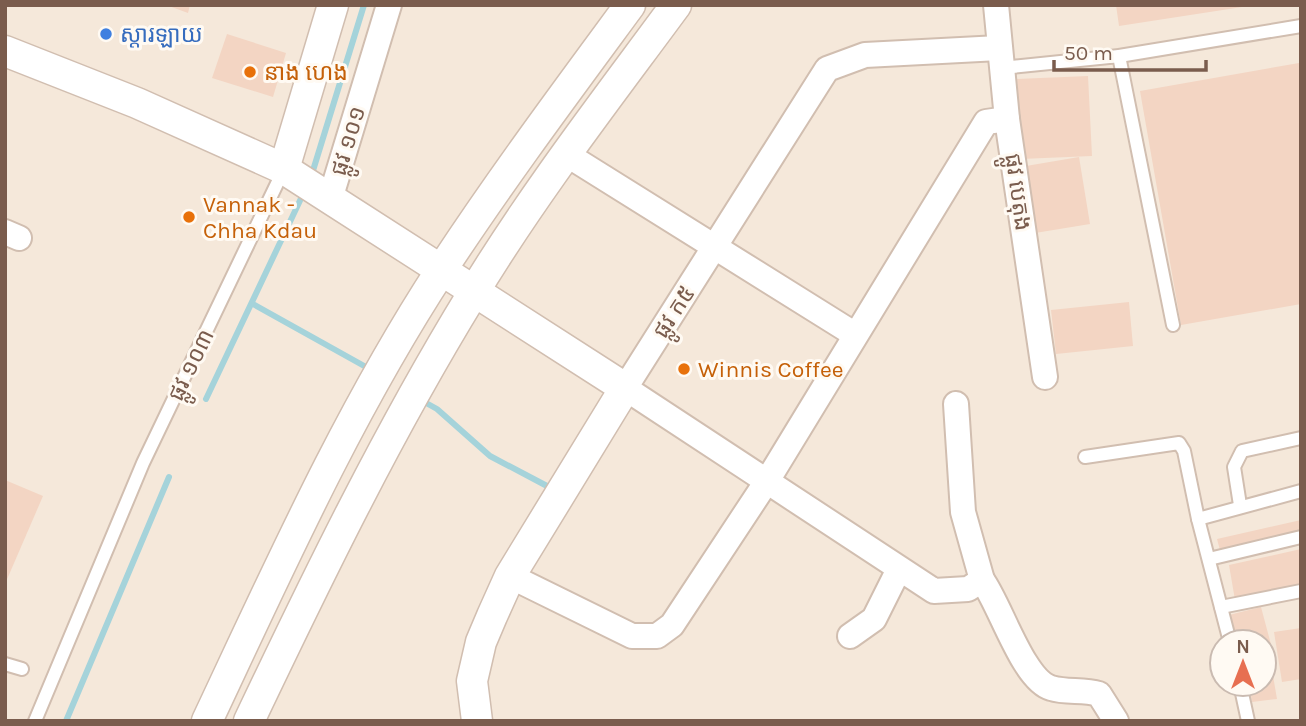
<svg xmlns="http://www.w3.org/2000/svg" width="1306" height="726" font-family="Karla,'Noto Sans Khmer',sans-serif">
<rect width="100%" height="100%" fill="#fdf6ec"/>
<path fill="#f5e8da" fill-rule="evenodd" d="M5,5H1301V721H5ZM1222,642H1264V684H1222Z"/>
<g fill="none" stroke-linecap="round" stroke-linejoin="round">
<g stroke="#a5d3da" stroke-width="6">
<path d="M311,177L364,5"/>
<path d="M253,304L366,367"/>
<path d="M206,399L305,190"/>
<path d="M419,399L437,409L490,456L547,486"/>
<path d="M66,721L169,477"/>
</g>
</g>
<g fill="#f3d5c3">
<path d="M166,5H190L188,13Z"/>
<path d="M1116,5H1242V7L1119,26Z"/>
<path d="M227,34L286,53L273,97L212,78Z"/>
<path d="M1299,63L1301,304L1181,325L1140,91Z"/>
<path d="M1088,76L1092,156L1021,159L1017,79Z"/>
<path d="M1079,157L1090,224L1029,234L1023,197L1031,196L1026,166Z"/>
<path d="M1129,302L1133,346L1056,354L1051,310Z"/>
<path d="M5,480L43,496L5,584Z"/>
<path d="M1301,520V536L1221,554L1217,539Z"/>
<path d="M1301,549V587L1235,600L1229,565Z"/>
<path d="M1261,607L1273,652L1264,654V642H1233L1225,616Z"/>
<path d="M1301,628V679L1282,682L1274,632Z"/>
<path d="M1271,664L1277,699L1252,702L1249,684H1264V665Z"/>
</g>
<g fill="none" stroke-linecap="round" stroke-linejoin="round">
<g stroke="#d1beb0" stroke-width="16">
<g id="service">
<path d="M1119,56L1173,325"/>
<path d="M1002,68L1119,56L1301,26"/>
<path d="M1085,457L1179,443L1184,451L1198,519L1230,642"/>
<path d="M1240,505L1234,467L1242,451L1301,438"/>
<path d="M1198,519L1301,491"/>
<path d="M1209,559L1301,537"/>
<path d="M1221,607L1301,591"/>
<path d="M5,664L22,669"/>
<path d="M1240,684L1248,721"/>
<path d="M35,721L143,463L284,169"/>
</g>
</g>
<g stroke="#d1beb0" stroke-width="28">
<g id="minor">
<path d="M996,5L1007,119L1045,377"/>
<path d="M566,154L854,334"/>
<path d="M331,196L389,5"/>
<path d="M5,232L19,238"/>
<path d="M956,404L963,512L982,580L968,589L934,591L625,388L827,69L865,55L999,48"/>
<path d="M510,576L632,636H657L672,625L767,481L986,122L1007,119"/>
<path d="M982,580C1000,604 1023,680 1051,688C1067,693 1083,689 1099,694L1116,721"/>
<path d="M850,636L874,619L899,569"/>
</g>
</g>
<g stroke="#d1beb0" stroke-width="33">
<g id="tertiary">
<path d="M5,51L137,103L284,169L625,388L510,576L492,616L481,642L472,681L477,721"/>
<path d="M284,169L333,5"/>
<path d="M207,721C279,568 349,411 442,269C501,179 566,92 630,5"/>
<path d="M249,721C318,576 388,432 472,295C533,194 606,100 676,5"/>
</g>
</g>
<use href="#service" stroke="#fff" stroke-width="12"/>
<use href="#minor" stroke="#fff" stroke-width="24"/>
<use href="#tertiary" stroke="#fff" stroke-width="30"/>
</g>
<circle fill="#3f7fe0" stroke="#fffaf3" stroke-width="2.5" cx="106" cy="34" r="7"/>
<g fill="#e8710a" stroke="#fffaf3" stroke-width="2.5">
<circle cx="250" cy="72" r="7"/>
<circle cx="189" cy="217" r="7"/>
<circle cx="684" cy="369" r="7"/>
</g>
<g text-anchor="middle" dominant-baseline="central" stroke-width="6" stroke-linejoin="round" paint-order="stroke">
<g font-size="23" fill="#366cbe" stroke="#fffaf3" text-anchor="start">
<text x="120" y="34">ស្តារឡាយ</text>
</g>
<g font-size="23" fill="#c56008" stroke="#fffaf3" text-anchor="start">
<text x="264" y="72">នាង ហេង</text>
<text x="203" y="204">Vannak -<tspan x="203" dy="26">Chha Kdau</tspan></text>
<text x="698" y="369">Winnis Coffee</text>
</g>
<g font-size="23" fill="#7a5c4d" stroke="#fffaf3">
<text transform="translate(348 141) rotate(-73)">ផ្លូវ ១០១</text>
<text transform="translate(1018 192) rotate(82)">ផ្លូវ បេតុង</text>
<text transform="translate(674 312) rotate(-57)">ផ្លូវ ក៥</text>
<text transform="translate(191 365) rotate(-64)">ផ្លូវ ១០៣</text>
</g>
</g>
<rect width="1306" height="726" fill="none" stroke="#7a5c4d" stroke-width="14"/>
<g transform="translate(1243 663)"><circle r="33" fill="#fffaf3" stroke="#cabbb1" stroke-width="2"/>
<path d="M0-5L12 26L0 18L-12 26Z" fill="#e76f51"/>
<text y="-10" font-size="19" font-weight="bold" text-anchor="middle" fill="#7a5c4d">N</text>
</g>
<path d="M1054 60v10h152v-10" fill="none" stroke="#7a5c4d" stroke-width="3.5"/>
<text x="1064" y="60" font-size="21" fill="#7a5c4d" stroke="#fffaf3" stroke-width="5" paint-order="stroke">50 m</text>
</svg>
